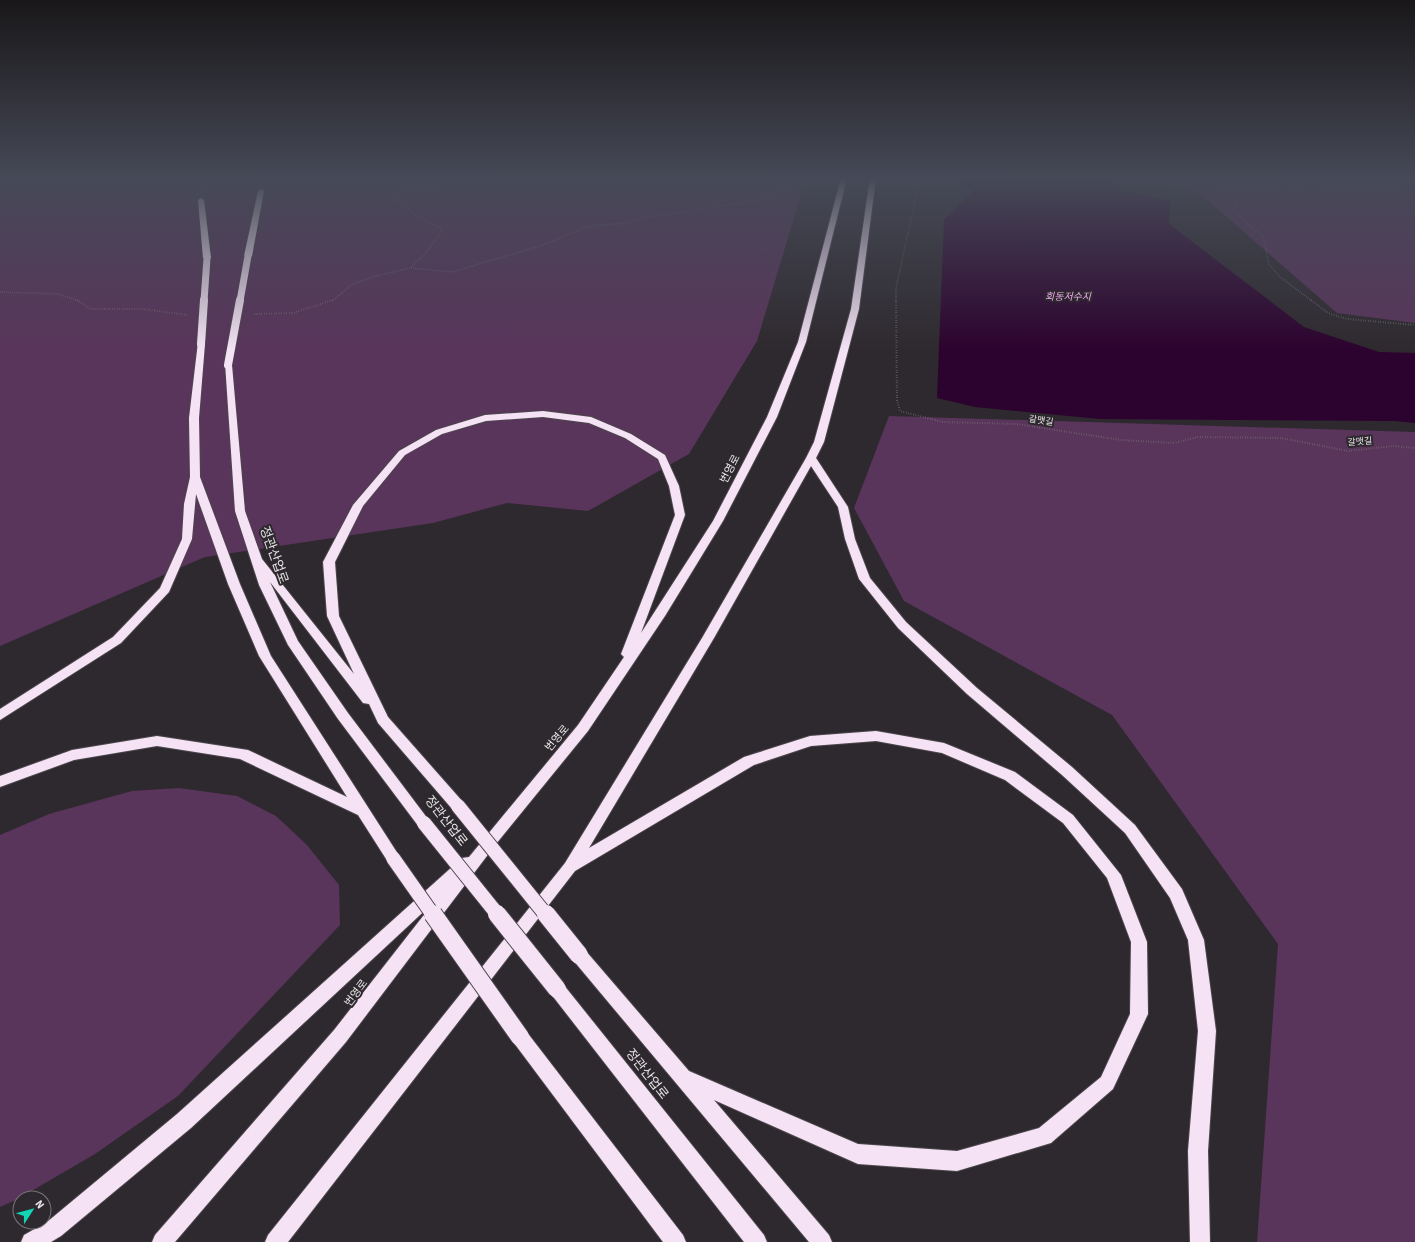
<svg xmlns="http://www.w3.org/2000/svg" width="1415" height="1242" font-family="'Source Sans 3','Noto Sans KR',sans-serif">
<rect width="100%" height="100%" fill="#2e292e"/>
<g fill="#59345b">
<path d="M0,178H806L757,341L689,454L588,511L507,503L433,523L205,557L0,646Z"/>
<path d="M1143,178H1415V323L1337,313L1198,192L1153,182Z"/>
<path d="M889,416L1415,432V1242H1257L1278,944L1112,715L904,601L854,508Z"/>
<path d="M179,788L237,796L276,816L307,845L339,885L340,925L178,1096L95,1154L16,1200L0,1207V835L49,814L132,791Z"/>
</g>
<path fill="#2c022e" d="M956,178H1104L1123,191L1170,201L1169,224L1304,327L1379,352L1415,353V423L1394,421L1100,419L975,407L937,398L944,220L973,191Z"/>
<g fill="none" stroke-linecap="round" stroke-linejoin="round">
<g stroke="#4a454a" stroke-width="7" stroke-dasharray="7 3.5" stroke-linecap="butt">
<path d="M260,178L261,191"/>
<path d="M201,200L207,178"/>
</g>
<g stroke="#4c474c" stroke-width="2">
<g id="highway">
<path d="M841,178H847L806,342L777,417L723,521L665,616L588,731L496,844L346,1042L175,1242H152L155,1235L334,1030L434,902L191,1128L61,1236L51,1242H21L24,1235L47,1222L177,1114L462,858L469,857L578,725L624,657L621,654L675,515L669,486L658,459L625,438L589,423L543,417L486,421L442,434L405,455L363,506L335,562L339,616L388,717L463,802L465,806L463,810L458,812L453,810L378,723L369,704L363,703L270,582L298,641L348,713L431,823L429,827L424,829L419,827L338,719L288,645L259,585L235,511L225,363L228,362L232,365L245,511L262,559L354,674L327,616L323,562L353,505L399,451L436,430L485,415L543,411L591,417L631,434L665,455L679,486L685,515L641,633L713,521L767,417L798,342Z"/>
<path d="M870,178H876L859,309L824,442L816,458L848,507L855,539L870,578L906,622L977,688L1072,767L1135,825L1182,889L1204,940L1216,1031L1208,1151L1210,1242H1190L1188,1151L1198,1031L1188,940L1170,898L1125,833L1062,775L967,694L898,628L859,579L845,539L838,507L811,466L714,638L589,848L744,757L810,736L876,731L944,743L1015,772L1073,815L1121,875L1147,942L1148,1014L1113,1089L1051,1143L957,1171L858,1164L714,1100L829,1235L832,1242H809L573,960L571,955L573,950L579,948L585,950L689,1071L858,1144L957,1151L1039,1128L1101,1077L1130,1014L1131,942L1107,878L1063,823L1005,780L942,753L876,741L811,746L754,765L575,871L288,1242H265L268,1235L565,863L702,638L806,458L814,442L851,309Z"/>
<path d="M261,189L264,191L252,256L248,258L244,256L258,191Z"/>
<path d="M201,198L204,200L211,258L207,260L203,258L198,200Z"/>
<path d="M198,342H204L205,344L199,418L200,477L240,584L271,656L398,854L401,858L398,862L393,864L388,862L358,815L240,759L157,746L74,760L0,787V776L72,750L157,736L248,750L347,797L259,656L228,584L196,494L192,539L169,592L121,643L0,720V709L113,637L160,588L182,539L184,504L190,477L189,418Z"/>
<path d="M557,981L563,984L764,1235L767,1242H744L551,994L549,989L551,984Z"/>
<path d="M520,1029L526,1031L683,1235L686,1242H663L514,1043L511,1037L514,1031Z"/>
</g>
</g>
<g stroke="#7b777b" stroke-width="1.5" stroke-dasharray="0.5 1.5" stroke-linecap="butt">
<path d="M1153,178L1241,187L1239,198L1234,209L1243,220L1263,236L1269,264L1279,276L1312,301"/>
<path d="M1241,187L1288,191L1322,190L1346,186L1372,187L1415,194"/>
<path d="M411,268L452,272L540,246L589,226L626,223L646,217L744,203L790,188L794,185L792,178"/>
<path d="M0,292L58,294L79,301"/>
<path d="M332,301L351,285L372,277L410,268L427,252L443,229L418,217L390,193L431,188L464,178"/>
<path d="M896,301V288L920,178"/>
</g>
<g stroke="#7b777b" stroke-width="2" stroke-dasharray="0.5 2" stroke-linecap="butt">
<path d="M77,300L91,309H143L187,315"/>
<path d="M896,300L897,400L900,411L943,422L1016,424L1121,440L1174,443L1198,437L1281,438L1348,451L1393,446L1415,448"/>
<path d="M1311,300L1328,313L1347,319L1415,325"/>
<path d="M254,314L293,313L333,300"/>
</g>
<use href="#highway" fill="#f5e3f5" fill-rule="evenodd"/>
<g stroke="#4c474c" stroke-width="8" stroke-linecap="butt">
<g id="highway-bridge-far3">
<path d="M204,301L207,258"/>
<path d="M240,301L248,256"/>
</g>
</g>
<g stroke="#4c474c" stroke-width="10" stroke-linecap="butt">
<g id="highway-bridge-far2">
<path d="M201,344L204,300"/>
<path d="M228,365L240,300"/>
</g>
</g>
<g stroke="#4c474c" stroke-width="16" stroke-linecap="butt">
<g id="highway-bridge-far1">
<path d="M458,806L546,915"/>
<path d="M424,823L498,915"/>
<path d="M393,858L433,915"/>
</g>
</g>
<g stroke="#4c474c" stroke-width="20" stroke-linecap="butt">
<g id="highway-bridge">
<path d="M433,914L520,1037"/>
<path d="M497,914L557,989"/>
<path d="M546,914L579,955"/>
</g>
</g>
<use href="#highway-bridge-far3" stroke="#f5e3f5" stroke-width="7"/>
<use href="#highway-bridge-far2" stroke="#f5e3f5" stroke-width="8"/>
<use href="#highway-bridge-far1" stroke="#f5e3f5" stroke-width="14"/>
<use href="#highway-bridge" stroke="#f5e3f5" stroke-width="18"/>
</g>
<linearGradient id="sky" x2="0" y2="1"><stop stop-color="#191719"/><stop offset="0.51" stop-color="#464957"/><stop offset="1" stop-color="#464957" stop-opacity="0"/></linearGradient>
<rect width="1415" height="351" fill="url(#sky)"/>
<g text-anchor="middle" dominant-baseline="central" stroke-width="4" stroke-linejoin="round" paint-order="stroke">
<g font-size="9" fill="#e7e4e7" stroke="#2e292e">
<text transform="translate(1041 421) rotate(9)">갈맷길</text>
<text transform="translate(1360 442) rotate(-5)">갈맷길</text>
</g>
<g font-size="10" font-style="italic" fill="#f1abf3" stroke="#2e292e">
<text x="1068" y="297">회동저수지</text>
</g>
<g font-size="11" fill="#e7e4e7" stroke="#2e292e">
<text transform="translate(730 469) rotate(-63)">번영로</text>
<text transform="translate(557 738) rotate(-50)">번영로</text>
<text transform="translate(356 993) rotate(-53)">번영로</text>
</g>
<g font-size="13" fill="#e7e4e7" stroke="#2e292e">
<text transform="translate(274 555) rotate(70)">정관산업로</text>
<text transform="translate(446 821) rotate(52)">정관산업로</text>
<text transform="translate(647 1074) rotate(52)">정관산업로</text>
</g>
</g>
<g transform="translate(32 1210) rotate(54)"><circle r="19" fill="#2e292e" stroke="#787478"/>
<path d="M0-3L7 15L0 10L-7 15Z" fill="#11d5b4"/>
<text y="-6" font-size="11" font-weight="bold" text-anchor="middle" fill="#e7e4e7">N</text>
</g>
</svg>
